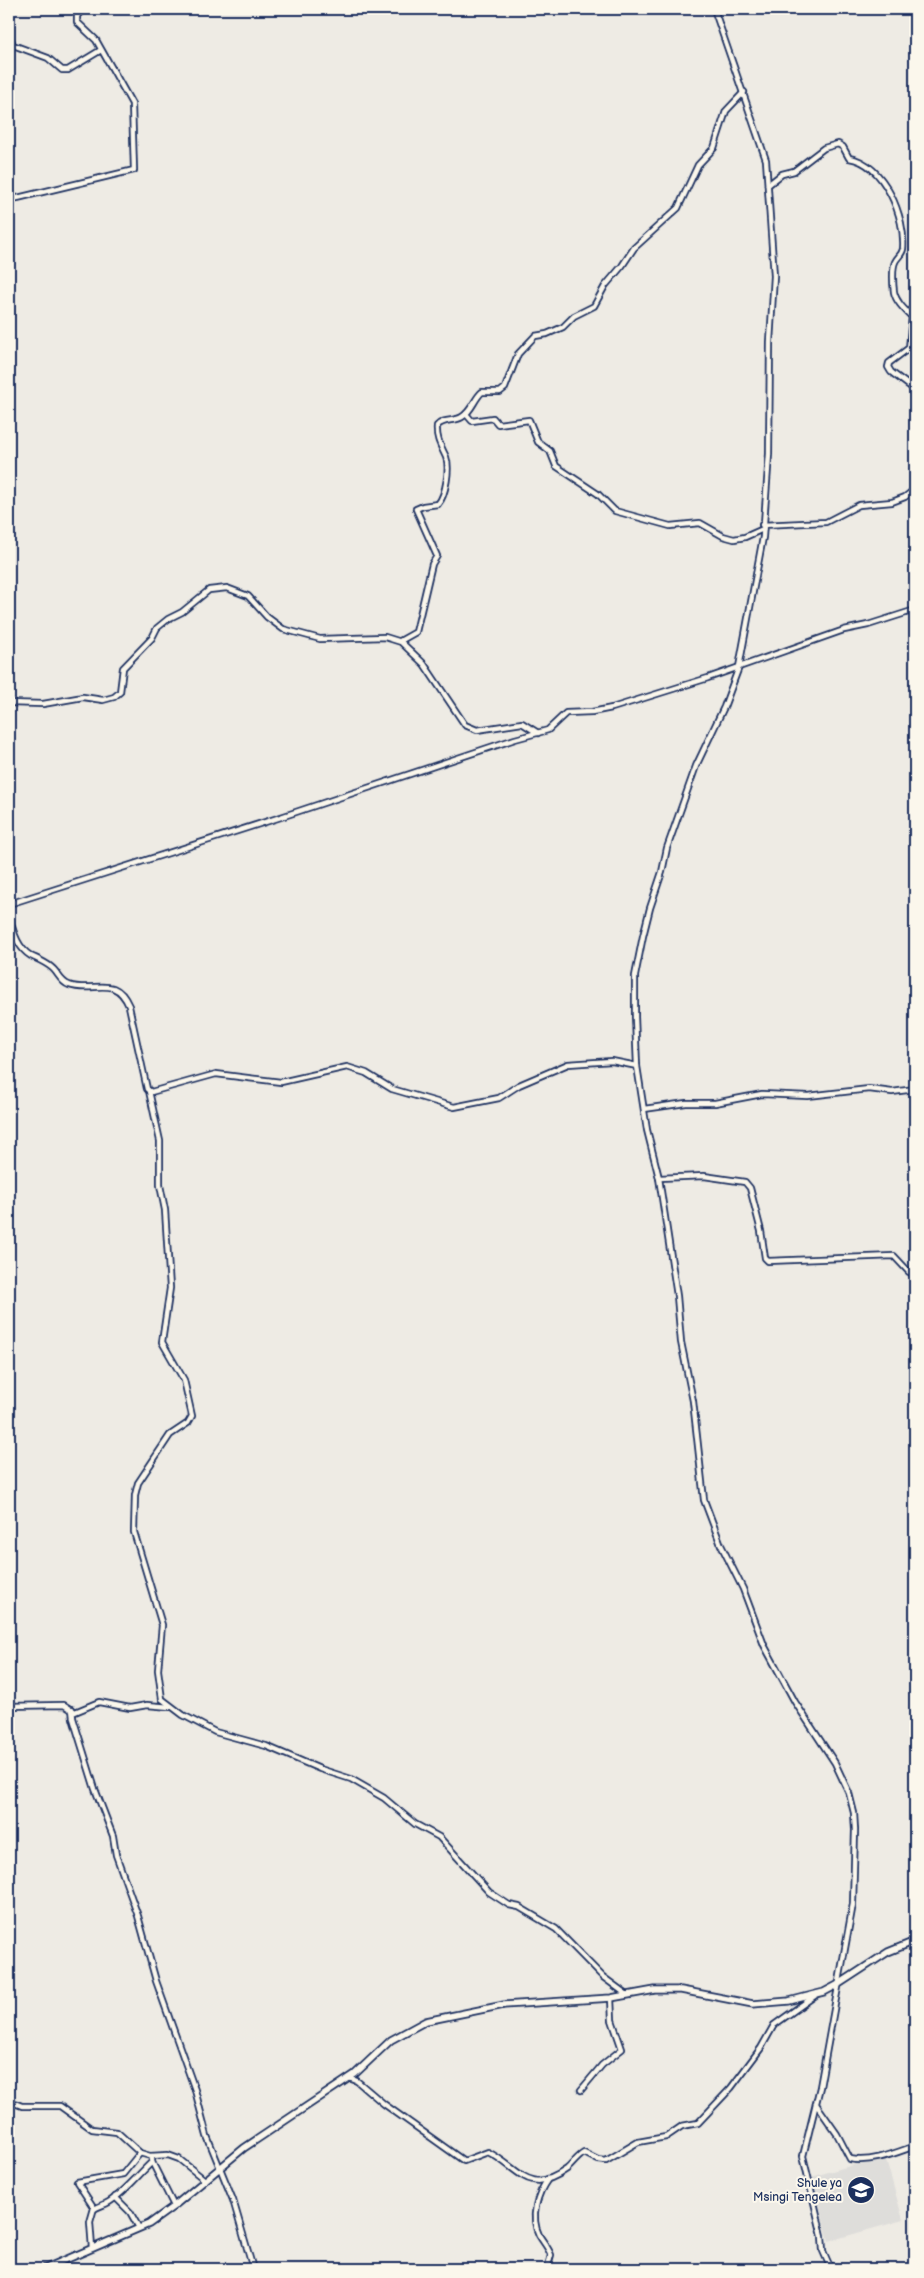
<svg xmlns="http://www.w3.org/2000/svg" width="924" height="2278" font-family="'Balsamiq Sans',sans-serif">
<rect width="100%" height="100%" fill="#eeebe4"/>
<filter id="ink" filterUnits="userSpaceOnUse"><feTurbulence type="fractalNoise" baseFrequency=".02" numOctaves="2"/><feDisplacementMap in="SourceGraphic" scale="10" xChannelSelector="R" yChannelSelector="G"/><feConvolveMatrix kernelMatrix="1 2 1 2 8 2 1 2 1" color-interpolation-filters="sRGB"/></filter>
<g filter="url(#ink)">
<path fill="#deddda" d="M885,2156L903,2220L829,2241L811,2177Z"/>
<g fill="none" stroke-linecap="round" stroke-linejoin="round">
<g stroke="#1b2f5e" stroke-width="8">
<g id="minor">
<path d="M714,9L766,160L774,276L770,342L769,454L763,537L739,667L724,707L696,766L667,848L662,872L650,908L643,936L635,976V1017L637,1066L647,1130L659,1178L677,1296L681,1342L693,1401L704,1500L721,1545L743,1589L764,1645L795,1702L835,1763L849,1793L854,1813L855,1830L853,1904L820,2087L803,2156L822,2236L823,2251L831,2269"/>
<path d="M9,35L13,45L48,58L62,70H68L101,50"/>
<path d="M768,185L782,174L794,171L824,148L838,144L843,147L849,158C884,163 906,218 903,249C902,255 897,257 895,262C892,268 893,285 894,292C896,302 905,310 912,317L909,348L889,363L888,367L891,372L915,390"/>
<path d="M9,200L134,170L132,104L96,40L77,22V16L83,9"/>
<path d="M915,405L913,413L915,418"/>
<path d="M466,414L472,421L493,418L498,424L529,420L538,442L550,451L556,466L598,494L615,511L670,526L700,523L723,536L734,539L745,537L763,529"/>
<path d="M762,525L826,522L859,505L892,502L905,497L915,489"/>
<path d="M400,641L416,632L432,564L437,556L416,509L423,506L438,504C446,495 450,468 446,457C441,446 436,439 437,426C444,418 454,422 462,417C472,411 474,399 482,392H500L505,388L518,354L535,336L547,334L563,327L574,316L594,306L605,286L622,266L634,248L678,208L698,165L714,148L726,111L744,92"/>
<path d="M9,703L43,704L83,697L103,700L114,697L120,692L123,668L152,638L157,628L168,619L182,612L209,590L227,588L248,596L267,617L283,629L320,639L385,637L401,642L424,664L465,725L477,730L522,723L538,733"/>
<path d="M9,904L284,816L515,739L548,730L566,713L592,712L612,708L708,678L844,630L868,625L915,610"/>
<path d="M9,917C13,930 17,948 31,956C37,959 45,962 51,967C58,972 60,982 69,985C94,994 115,973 129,1006L147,1089L151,1092L216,1074L281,1082L347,1067L366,1073L392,1089L454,1107L499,1098L519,1085L568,1064L612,1061L637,1066"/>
<path d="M149,1091L160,1141V1185L165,1210L170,1288L162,1342L184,1380L192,1416L188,1423L170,1435L138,1483L135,1495L134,1532L162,1625L158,1670L162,1699L183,1715L215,1732L266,1746L320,1769L351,1779L384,1798L415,1824L439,1837L489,1892L509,1905L519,1907L556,1929L603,1977L626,1994"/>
<path d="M644,1109L686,1103H715L762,1094L808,1096L869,1089L892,1092L915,1089"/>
<path d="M659,1178L704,1176L745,1182L750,1188L761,1231L765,1258L768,1261L894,1256L909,1272L915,1275"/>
<path d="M9,1706L64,1705L75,1712L99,1702L130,1708L147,1705L170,1707"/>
<path d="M72,1709L73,1718L95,1789L113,1836L116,1855L138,1916L156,1981L195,2090L207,2136L233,2200L253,2269"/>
<path d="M349,2078L357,2081L384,2104L464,2161L488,2152C520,2168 528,2197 567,2169C573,2164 577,2157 584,2153L598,2160L606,2161L638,2142L666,2137L682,2126L698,2123L731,2088L761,2048L774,2025L816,1995"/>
<path d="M581,2090L602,2065L622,2049L612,2020L611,1998"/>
<path d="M9,2101L22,2106H60L92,2129L117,2132L140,2153L150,2156L168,2155L179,2159L205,2180"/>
<path d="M816,2104L837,2134L850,2159C872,2163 895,2153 915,2146"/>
<path d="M152,2162L174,2206"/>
<path d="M115,2197L130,2212L139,2228"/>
<path d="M94,2209C99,2206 104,2205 109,2202C125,2192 138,2175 152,2162V2156"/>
<path d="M92,2248L90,2222L94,2208L77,2182L123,2174L140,2153"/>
<path d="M547,2269L551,2255C548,2247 543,2242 539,2235C530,2217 537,2194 548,2179"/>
</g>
</g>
<g stroke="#1b2f5e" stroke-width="9">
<path id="tertiary" d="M44,2269L149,2224L174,2206L244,2148L355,2074L391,2040L426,2021L504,2005L611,1998L655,1990H681L753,2004L789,2001L824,1992L839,1984L888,1952L915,1941"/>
</g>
<use href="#minor" stroke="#fbf7ec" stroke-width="4.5"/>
<use href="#tertiary" stroke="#fbf7ec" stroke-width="5.5"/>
</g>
</g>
<defs>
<g id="school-disc" transform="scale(1.4375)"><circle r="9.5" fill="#1b2f5e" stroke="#fbf7ec"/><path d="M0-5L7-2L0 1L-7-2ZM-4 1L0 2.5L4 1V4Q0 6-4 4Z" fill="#fff"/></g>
</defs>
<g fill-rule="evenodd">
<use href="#school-disc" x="861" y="2190"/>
</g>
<g text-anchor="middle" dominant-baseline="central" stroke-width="4" stroke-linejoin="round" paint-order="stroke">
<g font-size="12" fill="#1b2f5e" stroke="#fbf7ec" text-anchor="end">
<text x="842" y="2183">Shule ya<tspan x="842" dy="14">Msingi Tengelea</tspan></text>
</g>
</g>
<rect width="924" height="2278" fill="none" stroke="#fbf7ec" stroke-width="30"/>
<rect x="15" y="15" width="894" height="2248" fill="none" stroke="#1b2f5e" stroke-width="2" filter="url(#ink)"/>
</svg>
